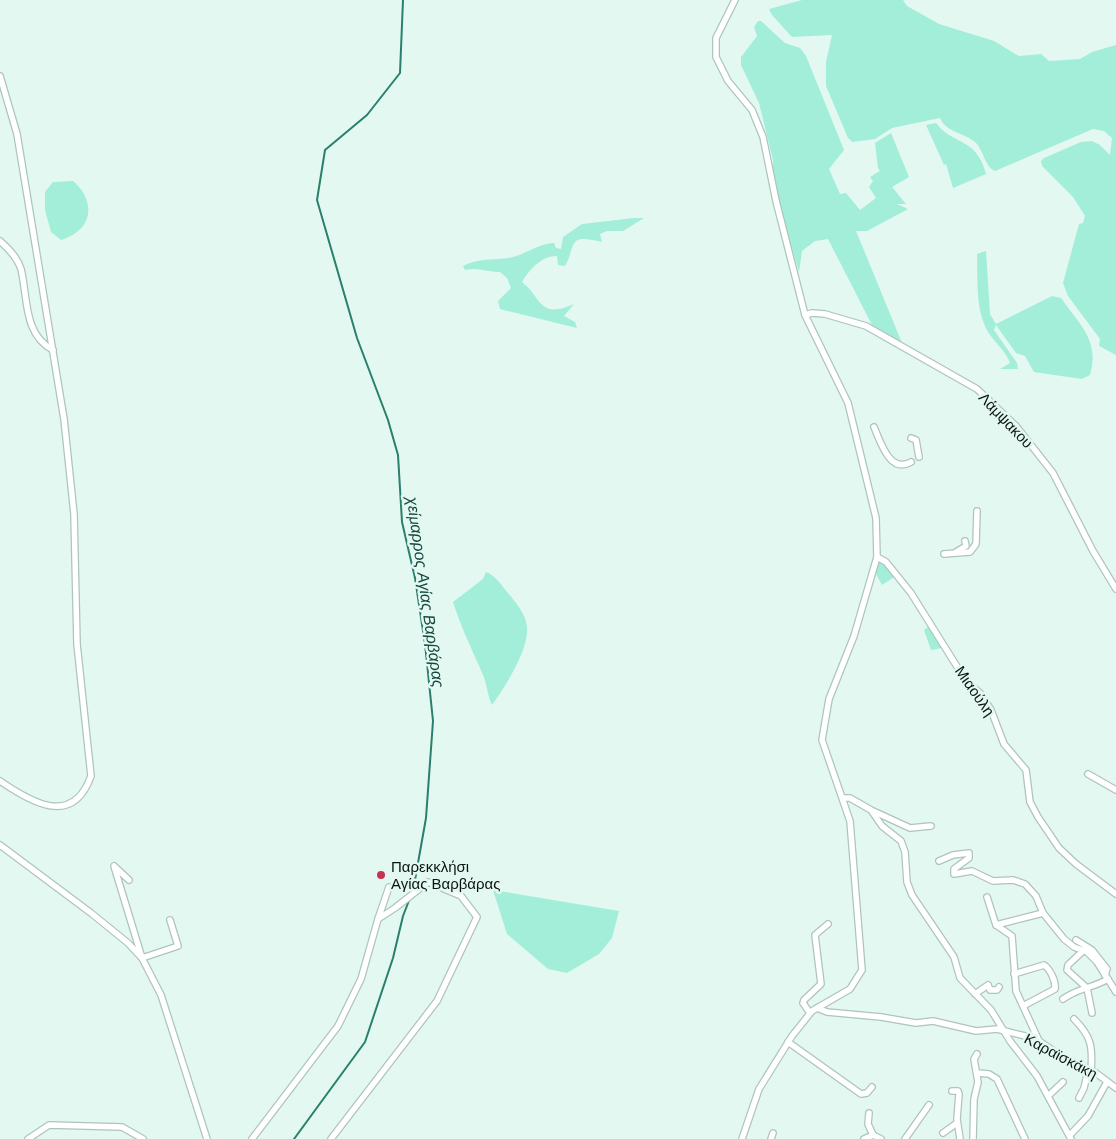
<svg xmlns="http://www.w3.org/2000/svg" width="1116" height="1139" font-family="'PT Sans',sans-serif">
<rect width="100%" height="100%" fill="#e2f8f1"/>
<g fill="#a3eed9">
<path d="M802,0H903L907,6L939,24L994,41L1019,56L1041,54L1049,61L1080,59L1092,52L1116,45V355L1099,346L1100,339L1068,296L1063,283L1079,224L1083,223L1085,216L1073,197L1042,166L1041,161L1044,158L1081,142L1092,141L1100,145L1110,155L1112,138L1104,131L1093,129L995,171C984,166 984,150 975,142C963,132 947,133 940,118L892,128L875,139L852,142L848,138L826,86V62L832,35L792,37L772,15L769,9Z"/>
<path d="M758,21H761L785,43L800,48L806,56L844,150L829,169L840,194L846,193L860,210L876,198L869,187L873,181L870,177L880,171L878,168L875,143L891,133L909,177L892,187L906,204H897L908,209L867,231H856L902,343L872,325L828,239L815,241L802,251L799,272L779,203L773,173V160L759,103L741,65V57L757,36L754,27Z"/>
<path d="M936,123C953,146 976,136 986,174L953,188L946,164L944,165L926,125Z"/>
<path d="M73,181C78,185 82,190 85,196C95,218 81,234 61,240L51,232L45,210V192L53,182Z"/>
<path d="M634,218H644L623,231H607L600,234L602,242C566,233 577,245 565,266L558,265L557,256C541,256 530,269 522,282C542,297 538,320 574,304L564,316L575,322L577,328L500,309L498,301L511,288L507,278L500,272C487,272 477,267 465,270L463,266C478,257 496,261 513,257C524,254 544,242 554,243L556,248L561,249L563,237L582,224Z"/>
<path d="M986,251L990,314L996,324L1052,296L1061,298C1080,325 1100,341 1090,375L1082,379L1034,372L1025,356L1016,353L996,325L994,330L1017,363L1018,369H1000L1010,363C1006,351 995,343 988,332C975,309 978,280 977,254Z"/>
<path d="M877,562L885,563L896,576L882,585L875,572Z"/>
<path d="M486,572C495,575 502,586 508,593C516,603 526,614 527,627C529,650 505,687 492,705C487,694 487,684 483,675C473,651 461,628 453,602L483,579Z"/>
<path d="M928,627L942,648L931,650L924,630Z"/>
<path d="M493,890L619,911L612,938L599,954L567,973L548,969L507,934Z"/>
</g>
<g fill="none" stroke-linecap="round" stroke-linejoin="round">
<g stroke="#2a7f6d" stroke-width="2">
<path d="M403,0L400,73L367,115L325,150L317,200L357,338L388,420L398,455L402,522L415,578L425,644L433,721L426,818L413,891"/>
<path d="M294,1139L365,1042L393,958L403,916L410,898"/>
</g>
<g stroke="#aec4bd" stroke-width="8">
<g id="minor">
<path d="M735,0L716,38V57L728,81L752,110L763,137L776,201L805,315L848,403L876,518L877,557L854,636L829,699L822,740L850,821L862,970L850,989L812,1011L792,1036L759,1089L742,1139"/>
<path d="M0,76L17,134L64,419L74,514L77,644L91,776C73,827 32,803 0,781"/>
<path d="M0,241C9,249 17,257 21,269C28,298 23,334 53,350"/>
<path d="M805,315L812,313L825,314L866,326L977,389L1016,426L1053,473L1093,551L1116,589"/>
<path d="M874,427C881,443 890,474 911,462"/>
<path d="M911,438L916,440L919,457"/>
<path d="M956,552L966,546L965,541"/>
<path d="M944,554L970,552L976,544L977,511"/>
<path d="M877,557L886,562L911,593L966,681L980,693L991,710L1004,744L1026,770L1030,802L1038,817L1059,848L1076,864L1116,894"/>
<path d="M1088,774L1116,790"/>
<path d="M843,798H850L871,810L882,826L901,841L905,852L907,882L912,895L954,957L960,978L991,1010L1010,1041L1037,1076L1071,1139"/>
<path d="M873,811L910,828L931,826"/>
<path d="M0,845L91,913L128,943L142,958L161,995L207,1139"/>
<path d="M939,861L953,855L969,853V858L954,869V874L972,871L993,881L1013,880L1025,884L1036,896L1043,913L1064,939L1074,947L1087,952L1097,962L1116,992"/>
<path d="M129,880L114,866L142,958L178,946L170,920"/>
<path d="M987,897L996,925L1012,936L1016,991L1039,1041"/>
<path d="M378,919L389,887"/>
<path d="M996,925L1043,913"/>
<path d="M1076,940L1092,950L1107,969L1105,975"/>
<path d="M1084,950L1068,965L1067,970L1087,988L1092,1013"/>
<path d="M1014,974L1044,965C1050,969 1056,981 1055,989L1023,1006"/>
<path d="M975,994L988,985L990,990H997L999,987"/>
<path d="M1063,999C1078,988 1093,988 1108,979"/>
<path d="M817,1008L827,1012L881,1017L916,1023L933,1021L976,1031L997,1029L1025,1036L1039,1041L1069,1061L1096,1073L1116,1088"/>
<path d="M810,1013L803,1003L804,1000L821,984L815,935L828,924"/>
<path d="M1074,1019C1091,1036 1093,1046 1091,1071"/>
<path d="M788,1042L861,1094L867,1093L872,1087"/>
<path d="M977,1073L989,1074L997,1079L1025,1139"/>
<path d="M952,1091H958L959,1094L957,1119L960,1139"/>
<path d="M1048,1096L1063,1082"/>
<path d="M1079,1098L1084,1088L1088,1070"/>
<path d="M869,1113L868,1124L873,1135"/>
<path d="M943,1133L957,1123"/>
<path d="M1070,1135L1088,1116L1107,1082"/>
<path d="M28,1139L49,1125L122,1127L143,1139"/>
<path d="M252,1139L338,1026L361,979L378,919L395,908L428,882L461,896L477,917L437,1001L331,1139"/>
<path d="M771,1139L773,1133"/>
<path d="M864,1139L873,1135L881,1139"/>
<path d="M905,1139L929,1105"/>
<path d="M973,1139L974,1099L978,1082L974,1059L977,1054"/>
</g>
</g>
<use href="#minor" stroke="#fff" stroke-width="5.5"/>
</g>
<circle fill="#c43450" stroke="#e2f8f1" stroke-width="2" cx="381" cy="875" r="5"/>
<g text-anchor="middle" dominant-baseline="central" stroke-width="5" stroke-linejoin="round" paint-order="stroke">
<g font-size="15" fill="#0c1412" stroke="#e2f8f1">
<text transform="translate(1006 420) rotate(46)">Λάμψακου</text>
<text transform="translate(975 691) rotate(55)">Μιαούλη</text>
<text transform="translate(1061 1056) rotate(28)">Καραϊσκάκη</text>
</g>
<g font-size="15" fill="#0c1412" stroke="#e2f8f1" text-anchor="start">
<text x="391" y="866">Παρεκκλήσι<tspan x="391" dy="17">Αγίας Βαρβάρας</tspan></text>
</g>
<g font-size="16" font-style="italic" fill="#15473c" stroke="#e2f8f1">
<text transform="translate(426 592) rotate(82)">χείμαρρος Αγίας Βαρβάρας</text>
</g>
</g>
</svg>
